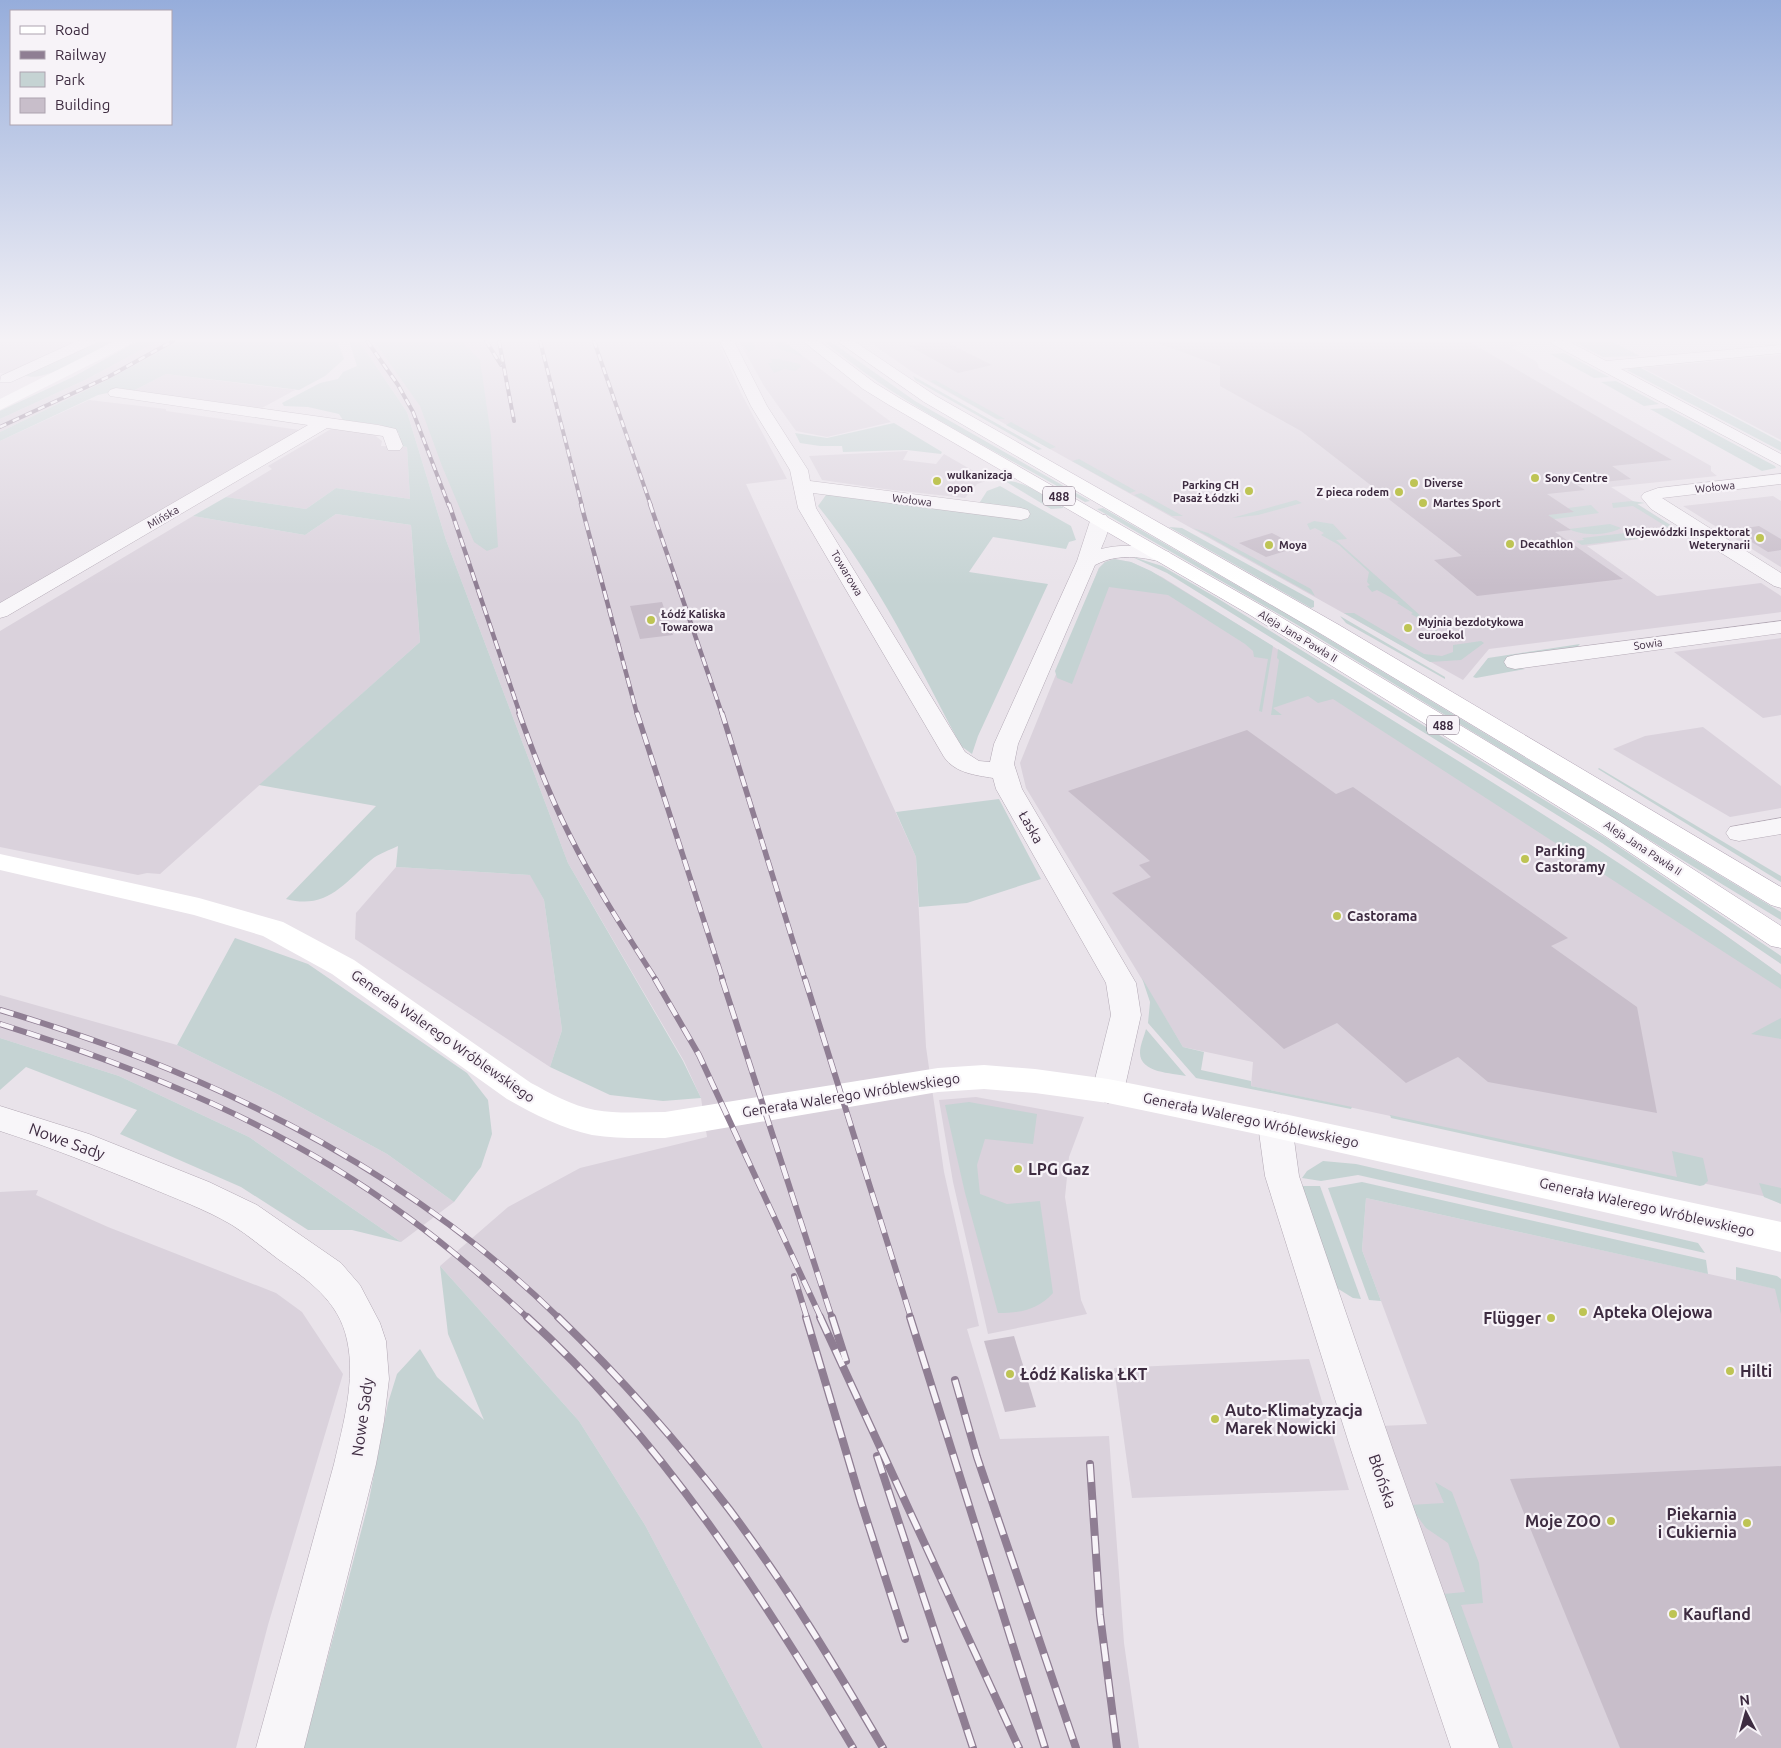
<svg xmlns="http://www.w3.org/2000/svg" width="1781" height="1748" font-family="Ubuntu,sans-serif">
<rect width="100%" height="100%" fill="#e9e3ea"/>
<g fill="#dad2dc">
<path d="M0,341L13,342L84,341L9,374L0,373Z"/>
<path d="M158,341H179L105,381L0,432V419L85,380Z"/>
<path d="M359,341H718L741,393L787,479L746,484L916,857L926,1047L944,1172L979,1326L967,1329L1000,1439L1109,1436L1124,1643L1139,1748H763L645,1525L579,1421L440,1266L508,1207L580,1168L707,1137L701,1098L684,1061L568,863L446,540L407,412Z"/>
<path d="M758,341H783L891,422L827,437L796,431L764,386L740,343Z"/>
<path d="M868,341H1526L1512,348L1537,362L1539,368L1711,466V471L1717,476L1611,487L1683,533L1587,546L1657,596L1761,583L1781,596V612L1489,649L1463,680L914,373Z"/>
<path d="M1781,355V440L1643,368Z"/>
<path d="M166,374L295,390L262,408L133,391Z"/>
<path d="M89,400L166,409V411L300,430L0,603V441Z"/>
<path d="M331,429L373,434L382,441L381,446L407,447L410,499L336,488L306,509L226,497L272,469L268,466Z"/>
<path d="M908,451L903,460L936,464L944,454L989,480L977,484L965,498L884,489L822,480L809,456Z"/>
<path d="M1773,496L1781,501V567L1683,506Z"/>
<path d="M336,514L411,525L420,642L160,874L147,873L138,875L0,847V631L193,516L305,535Z"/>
<path d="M1114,559L1131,562L1162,577L1583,840L1721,932L1781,975V1200L1251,1086L1253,1062L1183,1047L1026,788L1020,763L1099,568L1105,562Z"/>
<path d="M1781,638V715L1763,718L1674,652Z"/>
<path d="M1703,727L1781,786V808L1730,817L1613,749L1645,736Z"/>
<path d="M396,867L531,875L544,900L562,1030L550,1067L355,939L356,913Z"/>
<path d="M0,995L177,1045L277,1094L387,1154L454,1202L401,1242L249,1137L119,1076L0,1038Z"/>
<path d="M976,1097L1084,1117L1069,1157L1065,1197L1081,1300L1087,1314L988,1334L953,1182L939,1100Z"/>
<path d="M38,1190L36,1195L108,1227L276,1293L302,1312L343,1374L268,1625L236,1748H0V1192Z"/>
<path d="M1366,1198L1781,1290V1748H1492L1380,1426L1427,1424L1362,1250Z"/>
<path d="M1309,1359L1349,1490L1132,1498L1114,1368Z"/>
</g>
<g fill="#c5d3d3">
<path d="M94,341H113C97,350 41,385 25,375Z"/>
<path d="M138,341H158L85,380L0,419V411L73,377Z"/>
<path d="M179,341H337L344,359L325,376L299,390L166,374L133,391L121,390L98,395L0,441V432L105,381Z"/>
<path d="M349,341H359L407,412L446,540L568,863L683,1061L701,1098L663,1101L610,1095L550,1067L562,1030L544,900L530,875L396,867L398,846C390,850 378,854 371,860C344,884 326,910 286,899L376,806L259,785L420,642L411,525L336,514L305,535L193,516L226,497L306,509L336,488L410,499L407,447L400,446L399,433L381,425L343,420L339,414L308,407L284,406L282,403L320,383L338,379L343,372L357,366Z"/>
<path d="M374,341H461L480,360L491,436L498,547L487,551L474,542L442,466L420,406Z"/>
<path d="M742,341H783L804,357L779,349L774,341L754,343L756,349L748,352Z"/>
<path d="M824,341H830L915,401L1090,501L1085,502C998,451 902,407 824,341Z"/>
<path d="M1611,341L1640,356L1603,357L1574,342Z"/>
<path d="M1564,353L1609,377L1594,378L1550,354Z"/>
<path d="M771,359H779L800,364L801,367L795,371L784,369L774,373L768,363H772Z"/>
<path d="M1639,367L1781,442V451L1627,370Z"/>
<path d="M913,376L1042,449L1038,450L915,380Z"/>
<path d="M935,380L1005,419H997L930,381Z"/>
<path d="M1616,381L1659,404L1644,406L1601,382Z"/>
<path d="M1667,408L1775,466L1776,468L1762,471L1650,409Z"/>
<path d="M1011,422L1056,447L1050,449L1006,425Z"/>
<path d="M894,423L942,452L941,454L907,450L843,452L842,446H820L800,443L795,433L827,438Z"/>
<path d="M1079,459L1136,491L1130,493L1072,461Z"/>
<path d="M1005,481C1025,480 1047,498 1064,508L1051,509Z"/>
<path d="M1000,486L1071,526L1076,540L1069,542L1066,549L993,537L969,572L1048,584L978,736L972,754L961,746C917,663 877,579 818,506L826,495L834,494L978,505L987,491Z"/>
<path d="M1141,493L1183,516H1172L1134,495Z"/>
<path d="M1296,500L1302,503L1258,515L1232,518Z"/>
<path d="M1632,501L1645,503L1637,504L1683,533L1582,545L1576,541L1584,540L1582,538L1652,530L1656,533L1672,530L1633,506L1613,508L1612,503Z"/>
<path d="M1591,505L1599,513L1540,521L1534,516L1573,512L1568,508Z"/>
<path d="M1103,508L1302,623L1781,912V920L1296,624L1097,509Z"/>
<path d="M1314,521L1333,524L1347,539L1336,540L1442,635L1457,634L1460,636L1444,638L1425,622L1411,614L1413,613L1397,603L1399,602L1377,590L1372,592L1367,586L1370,585L1367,582L1369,572L1339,545L1321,535L1324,533L1315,528L1310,530L1307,524Z"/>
<path d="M1610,524L1621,528C1607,536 1582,536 1569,529Z"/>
<path d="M1169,527L1182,528L1314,601V607L1311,608Z"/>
<path d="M1193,528L1208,533L1311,589L1315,596Z"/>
<path d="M1130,556L1162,566L1217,598L1606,838L1781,956V964L1602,843L1167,573Z"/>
<path d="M1114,559L1131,562L1151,571L1273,646L1262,712L1259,711L1268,659L1254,657L1253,651L1245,644L1168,595L1109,587L1072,684L1057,678L1055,671L1099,568L1105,562Z"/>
<path d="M1344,613H1354L1424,654L1442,656L1453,652V645L1481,641L1484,643L1461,660L1430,662Z"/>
<path d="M1340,616L1445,677V679L1346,623Z"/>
<path d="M1580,644L1575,649L1512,666L1525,669L1476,678L1473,677L1488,658Z"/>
<path d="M1278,649C1447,755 1620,857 1781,975V989L1333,699L1318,703L1308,696L1273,708L1282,715H1271L1279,660L1277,658Z"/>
<path d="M1599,768L1781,876V882L1598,769Z"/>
<path d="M999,799L1041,879L967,903L919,907L916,857L896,812Z"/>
<path d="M235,938L308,964L467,1073L488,1100L492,1134L481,1167L454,1202L387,1154L277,1094L177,1045Z"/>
<path d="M1142,978L1183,1047L1204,1052L1201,1070L1251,1081V1086L1352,1107L1351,1109L1196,1078L1148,1023L1150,1002Z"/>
<path d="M1781,1018V1039L1751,1034Z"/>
<path d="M1146,1029L1186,1076C1172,1073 1140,1073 1140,1053C1140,1045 1144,1037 1146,1029Z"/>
<path d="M0,1038L119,1076L249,1137L401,1242L352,1230H308L241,1187L120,1134L137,1110L26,1067L0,1090Z"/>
<path d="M969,1102L1037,1114L1033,1144L985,1139L977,1165L980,1194L1007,1204L1040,1201L1053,1293C1038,1310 1020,1313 998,1313L965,1193L945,1105Z"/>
<path d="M1390,1115L1677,1177L1672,1151L1703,1158L1708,1181L1704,1185L1700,1186L1391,1118Z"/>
<path d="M1323,1161L1356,1164L1698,1243L1705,1253L1358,1175L1321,1181L1302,1178L1307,1171Z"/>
<path d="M1362,1182L1706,1260L1708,1274L1366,1198L1362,1250L1381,1301L1369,1300L1328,1188Z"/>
<path d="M1759,1183L1781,1188V1204L1764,1197Z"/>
<path d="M1301,1186H1320L1361,1299L1353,1298L1332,1285Z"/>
<path d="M440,1266L579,1421L645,1525L763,1748H304L368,1505L388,1403L397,1374L420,1349L437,1377L484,1420L448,1334Z"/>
<path d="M1736,1267L1777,1276L1781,1279V1314L1775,1289L1736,1280Z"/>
<path d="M1435,1482L1452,1492L1479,1563L1483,1603L1461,1605L1513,1748H1495L1443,1594L1465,1592L1448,1543L1426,1528L1409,1505L1444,1503Z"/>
</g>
<g fill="#c8beca">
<path d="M934,341H944L992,365L958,373L909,346Z"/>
<path d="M1159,341H1468L1672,460L1612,466L1631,479L1577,485L1585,490L1547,494L1574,512L1548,515L1571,530L1555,532L1623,579L1477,596L1434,560L1462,556L1301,431L1220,386V366L1158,343Z"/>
<path d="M1759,526L1781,539V550L1768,552L1732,530Z"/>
<path d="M1272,533L1299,547L1266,557L1239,543Z"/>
<path d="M662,602L673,635L640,639L630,606Z"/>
<path d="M1247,730L1336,794L1353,787L1568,938L1551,946L1637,1007L1657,1113L1488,1082L1458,1057L1406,1083L1337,1023L1284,1049L1112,893L1151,877L1139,865L1150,861L1068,791Z"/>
<path d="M1014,1336L1036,1407L1005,1412L984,1341Z"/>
<path d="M1781,1466V1748H1620L1510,1479Z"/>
</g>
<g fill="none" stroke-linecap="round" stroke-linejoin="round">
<g stroke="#b2a8b4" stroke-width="1">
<g id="street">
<path d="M77,341H96L94,344L11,382H0L1,376Z"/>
<path d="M720,341H734L767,406L808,470L810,481L1021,508L1028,510L1030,514L1028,518L1021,520L813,493L816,508L965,752L979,761L990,762L994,744L1077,561L1092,515H1106C1113,525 1105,538 1101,549C1125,543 1146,546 1169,552L1172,556L1169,560C1160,563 1151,559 1142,558C1125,556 1111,557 1095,565L1018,744L1014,764L1022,789L1136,983L1141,1015L1124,1091L1120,1099L1108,1103L1096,1099L1092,1091L1111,1015L1106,983L996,789L993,778C975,775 955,773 944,757L798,508L790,470L751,406Z"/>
<path d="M1550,341H1568L1606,361L1781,345V353L1621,369L1781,454V466L1552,344Z"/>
<path d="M116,388L378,425L396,429L403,446L400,450H388L383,436L327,428L7,616L0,618V603L308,425L110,396L108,393L110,390Z"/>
<path d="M1781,474V484L1662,498L1781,573V588L1774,586L1651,509L1641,497L1644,493L1658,488Z"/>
<path d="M1781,621V633L1515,669L1507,667L1504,662L1507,657L1515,655Z"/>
<path d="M1781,818V834L1739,841L1730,839L1726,833L1730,827Z"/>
<path d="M0,1106L89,1134L209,1182L257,1205L341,1263L360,1285L380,1323L386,1341L389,1379L384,1421L376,1464L304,1748H256L334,1464C343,1425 356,1380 347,1340C339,1301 308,1280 278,1259C263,1248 248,1235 232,1225C205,1209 174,1198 146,1186C97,1166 50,1147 0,1131Z"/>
<path d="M1275,1112L1287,1116L1292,1125L1299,1176L1393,1450L1499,1748H1451L1351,1450L1265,1176L1258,1125L1263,1116Z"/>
</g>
</g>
<g stroke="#b2a4b5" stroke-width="1">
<g id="primary">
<path d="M803,341H819L875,383L901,399L1264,607L1614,818L1781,926V948L1771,946L1596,830L1250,615L889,405L863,389Z"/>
<path d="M837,341H854L936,396L1339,625L1781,887V908L1771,905L1323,635L924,402Z"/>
</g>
</g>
<use href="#street" fill="#f8f6f9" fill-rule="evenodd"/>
<g fill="#fff" fill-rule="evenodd">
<path d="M115,341H133L131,344L0,410V399Z"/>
<path d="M0,854L199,898L283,922L354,960L531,1083C550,1093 572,1106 595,1110C618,1114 642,1112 665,1112L938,1068L984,1065L1035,1069L1108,1079L1275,1112L1781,1222V1252L1275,1138L1108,1103L1035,1093L984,1089L938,1092L665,1138C641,1138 616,1139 592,1135C563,1129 533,1114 507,1099L332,974L263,936L194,915L0,870Z"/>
</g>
<use href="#primary" fill="#fff" fill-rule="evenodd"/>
<g stroke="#8f7e93" stroke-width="4">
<g id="rail-far4">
<path d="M367,341L398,385L413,412L449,506"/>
<path d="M486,341L501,365"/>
<path d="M499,341L514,421"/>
<path d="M540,341L582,506"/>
<path d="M594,341L651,506"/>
<path d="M0,427L108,377L173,341"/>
</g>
</g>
<g stroke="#8f7e93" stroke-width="4.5">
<g id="rail-far3">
<path d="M449,504L520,714"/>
<path d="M581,504L637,714"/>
<path d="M650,504L722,714"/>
</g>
</g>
<g stroke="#8f7e93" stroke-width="5.5">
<g id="rail-far2">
<path d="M519,713C534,755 550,797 570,836C595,886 626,933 656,980"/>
<path d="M637,713L723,980"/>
<path d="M722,713L805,980"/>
</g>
</g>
<g stroke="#8f7e93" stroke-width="6">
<g id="rail-far1">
<path d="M655,979L699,1055L821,1318"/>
<path d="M722,979L832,1318"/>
<path d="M805,979L911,1318"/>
<path d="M0,1010C207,1071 404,1166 559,1318"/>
<path d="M0,1024C144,1069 284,1126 406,1216C449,1247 489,1282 528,1318"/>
<path d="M794,1276L807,1318"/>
</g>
</g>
<g stroke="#8f7e93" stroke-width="8">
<g id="rail">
<path d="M527,1317C661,1439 761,1593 853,1748"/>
<path d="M558,1317C620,1377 677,1441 729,1509C786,1585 835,1666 883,1748"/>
<path d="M806,1317L861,1502L905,1639"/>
<path d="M820,1317L1019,1748"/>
<path d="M832,1317L846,1361"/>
<path d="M910,1317L1045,1748"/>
<path d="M955,1380L977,1457L1076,1748"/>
<path d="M877,1456L973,1748"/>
<path d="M1090,1464L1100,1615L1117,1748"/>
</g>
</g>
<use href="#rail-far4" stroke="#f7f3f8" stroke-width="2.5" stroke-dasharray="7" stroke-linecap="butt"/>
<use href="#rail-far3" stroke="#f7f3f8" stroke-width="3" stroke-dasharray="9" stroke-linecap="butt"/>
<use href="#rail-far2" stroke="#f7f3f8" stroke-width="4" stroke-dasharray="11" stroke-linecap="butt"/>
<use href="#rail-far1" stroke="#f7f3f8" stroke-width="4.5" stroke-dasharray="14" stroke-linecap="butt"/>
<use href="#rail" stroke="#f7f3f8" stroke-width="5.5" stroke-dasharray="18" stroke-linecap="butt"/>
</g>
<linearGradient id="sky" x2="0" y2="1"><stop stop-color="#96addb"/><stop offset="0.58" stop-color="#f5f2f6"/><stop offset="1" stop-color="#f5f2f6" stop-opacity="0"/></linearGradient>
<rect width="1781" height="586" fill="url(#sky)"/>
<g fill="#bec454" stroke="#f7f3f8" stroke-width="2">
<circle cx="1535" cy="478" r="5"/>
<circle cx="937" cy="481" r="5"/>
<circle cx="1414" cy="483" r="5"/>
<circle cx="1249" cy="491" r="5"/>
<circle cx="1399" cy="492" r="5"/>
<circle cx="1423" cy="503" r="5"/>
<circle cx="1760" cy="538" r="5"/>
<circle cx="1510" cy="544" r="5"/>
<circle cx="1269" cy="545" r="5"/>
<circle cx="651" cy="620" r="5"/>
<circle cx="1408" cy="628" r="5"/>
<circle cx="1525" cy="859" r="5"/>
<circle cx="1337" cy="916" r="5"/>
<circle cx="1018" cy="1169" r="5"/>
<circle cx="1583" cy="1312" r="5"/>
<circle cx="1551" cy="1318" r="5"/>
<circle cx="1730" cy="1371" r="5"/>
<circle cx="1010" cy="1374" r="5"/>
<circle cx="1215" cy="1419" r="5"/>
<circle cx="1611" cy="1521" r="5"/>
<circle cx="1747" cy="1523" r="5"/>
<circle cx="1673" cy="1614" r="5"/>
</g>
<g text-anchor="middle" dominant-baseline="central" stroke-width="4.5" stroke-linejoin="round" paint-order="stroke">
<g font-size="11" font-weight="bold" fill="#3e2c41" stroke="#f7f3f8" text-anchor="start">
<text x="947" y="475">wulkanizacja<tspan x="947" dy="13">opon</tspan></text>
<text x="1545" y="478">Sony Centre</text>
<text x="1424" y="483">Diverse</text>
<text x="1239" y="485" text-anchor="end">Parking CH<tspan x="1239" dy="13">Pasaż Łódzki</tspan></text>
<text x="1389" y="492" text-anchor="end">Z pieca rodem</text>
<text x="1433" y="503">Martes Sport</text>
<text x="1750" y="532" text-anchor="end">Wojewódzki Inspektorat<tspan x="1750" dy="13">Weterynarii</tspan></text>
<text x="1520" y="544">Decathlon</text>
<text x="1279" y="545">Moya</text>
<text x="661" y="614">Łódź Kaliska<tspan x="661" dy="13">Towarowa</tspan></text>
<text x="1418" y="622">Myjnia bezdotykowa<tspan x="1418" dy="13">euroekol</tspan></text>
</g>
<g font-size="11" fill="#3e2c41" stroke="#f7f3f8">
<text transform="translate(1715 487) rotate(-6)">Wołowa</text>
<text transform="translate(912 500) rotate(7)">Wołowa</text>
<text transform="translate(163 517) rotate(-30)">Mińska</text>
<text transform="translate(847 573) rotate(59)">Towarowa</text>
<text transform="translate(1298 636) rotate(31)">Aleja Jana Pawła II</text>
<text transform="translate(1648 644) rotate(-8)">Sowia</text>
<text transform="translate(1643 848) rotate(33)">Aleja Jana Pawła II</text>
</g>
<g fill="#f7f3f8" stroke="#766878" stroke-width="1">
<rect x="1043" y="486.5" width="32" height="19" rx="4"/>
<rect x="1427" y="715.5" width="32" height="19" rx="4"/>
</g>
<g font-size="12" font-weight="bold" fill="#3e2c41">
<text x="1059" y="496">488</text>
<text x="1443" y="725">488</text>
</g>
<g font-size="14" fill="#3e2c41" stroke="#f7f3f8">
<text transform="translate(1031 827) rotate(60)">Łaska</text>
<text transform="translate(443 1036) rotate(35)">Generała Walerego Wróblewskiego</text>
<text transform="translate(851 1095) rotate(-9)">Generała Walerego Wróblewskiego</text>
<text transform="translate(1251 1120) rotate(12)">Generała Walerego Wróblewskiego</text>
<text transform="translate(1647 1207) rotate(13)">Generała Walerego Wróblewskiego</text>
</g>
<g font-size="14" font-weight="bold" fill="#3e2c41" stroke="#f7f3f8" text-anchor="start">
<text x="1535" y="851">Parking<tspan x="1535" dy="16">Castoramy</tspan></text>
<text x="1347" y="916">Castorama</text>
</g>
<g font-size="16" fill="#3e2c41" stroke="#f7f3f8">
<text transform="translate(67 1141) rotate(20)">Nowe Sady</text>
<text transform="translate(362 1417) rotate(-82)">Nowe Sady</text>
<text transform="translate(1383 1481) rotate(71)">Błońska</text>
</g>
<g font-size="16" font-weight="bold" fill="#3e2c41" stroke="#f7f3f8" text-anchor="start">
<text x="1028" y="1169">LPG Gaz</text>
<text x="1593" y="1312">Apteka Olejowa</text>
<text x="1541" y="1318" text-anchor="end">Flügger</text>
<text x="1740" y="1371">Hilti</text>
<text x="1020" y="1374">Łódź Kaliska ŁKT</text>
<text x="1225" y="1410">Auto-Klimatyzacja<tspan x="1225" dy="18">Marek Nowicki</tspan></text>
<text x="1737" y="1514" text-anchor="end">Piekarnia<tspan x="1737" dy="18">i Cukiernia</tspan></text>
<text x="1601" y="1521" text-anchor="end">Moje ZOO</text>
<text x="1683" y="1614">Kaufland</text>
</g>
</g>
<rect x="10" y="10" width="162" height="115" fill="#f7f3f8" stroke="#ada3af"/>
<rect x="20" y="26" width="25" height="8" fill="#ffffff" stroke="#ada3af"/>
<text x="55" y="35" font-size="15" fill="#3e2c41">Road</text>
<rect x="20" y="51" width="25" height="8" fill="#8f7e93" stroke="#ada3af"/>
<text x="55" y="60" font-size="15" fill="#3e2c41">Railway</text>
<rect x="20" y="72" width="25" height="15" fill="#c5d3d3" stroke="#ada3af"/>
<text x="55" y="85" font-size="15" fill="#3e2c41">Park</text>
<rect x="20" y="98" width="25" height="15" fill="#c8beca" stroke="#ada3af"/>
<text x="55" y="110" font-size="15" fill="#3e2c41">Building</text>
<g transform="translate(1746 1713) rotate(354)" stroke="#f7f3f8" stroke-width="4" paint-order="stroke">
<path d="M0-4L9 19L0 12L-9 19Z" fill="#3e2c41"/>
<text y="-8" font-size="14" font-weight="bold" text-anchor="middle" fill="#3e2c41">N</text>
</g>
</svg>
